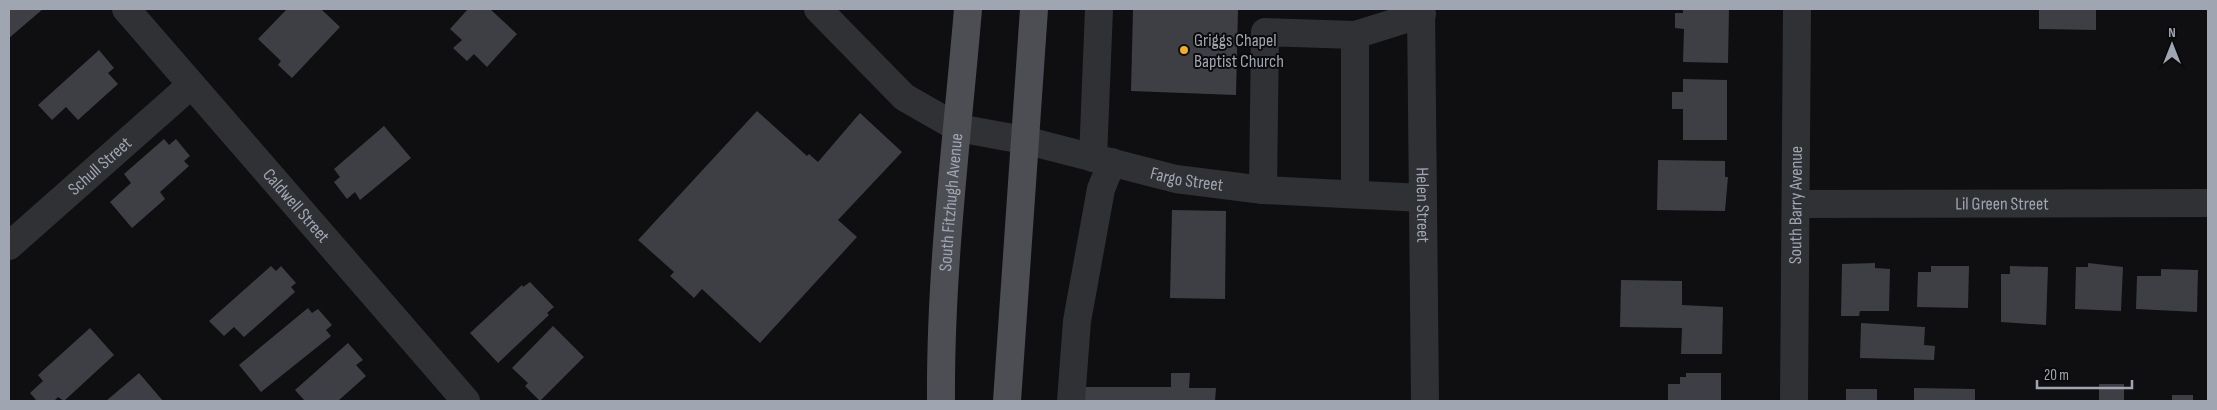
<svg xmlns="http://www.w3.org/2000/svg" width="2217" height="410" font-family="'Sofia Sans Condensed',sans-serif">
<rect width="100%" height="100%" fill="#0f0f11"/>
<g fill="#3e3f44">
<path d="M9,9H43L9,38Z"/>
<path d="M287,9H321L340,27L292,78L278,65L281,61L258,39Z"/>
<path d="M468,9H490L517,34L487,67L474,54L467,61L453,48L462,40L450,29Z"/>
<path d="M1133,9H1238L1236,95L1131,91Z"/>
<path d="M1683,9H1729L1728,63L1683,62L1684,29L1675,28V13H1683Z"/>
<path d="M2039,9H2096V30L2039,29Z"/>
<path d="M99,50L114,68L108,73L118,84L78,120L66,107L52,120L38,105Z"/>
<path d="M1683,79L1727,80V140H1683V109H1672V92H1683Z"/>
<path d="M757,111L807,156L809,154L818,162L860,113L902,152L838,220L857,237L760,343L702,289L694,298L670,276L674,272L638,240Z"/>
<path d="M384,126L411,158L360,200L355,192L347,199L334,182L340,177L334,169Z"/>
<path d="M164,139L169,145L176,139L190,156L184,161L189,166L160,192L165,199L132,228L110,202L131,183L124,174Z"/>
<path d="M1658,160L1725,161V177H1728L1725,211L1657,210Z"/>
<path d="M1172,210L1226,211L1225,299L1170,298Z"/>
<path d="M1875,263V268L1890,269L1889,311H1860L1859,316H1841L1842,264Z"/>
<path d="M2088,263L2123,267L2121,311L2075,309L2076,267H2088Z"/>
<path d="M271,266L276,271L281,266L296,283L291,287L295,292L244,337L234,327L224,336L209,321Z"/>
<path d="M1931,266H1969L1968,308L1917,307L1918,272H1931Z"/>
<path d="M2010,266L2048,267L2046,325L2001,322V274H2010Z"/>
<path d="M2161,269L2198,270L2197,312L2136,309L2137,276H2161Z"/>
<path d="M1621,280L1682,281V305L1723,307L1722,354H1681L1682,328L1620,327Z"/>
<path d="M530,282L554,307L547,313L549,315L498,363L470,333L522,285L523,287Z"/>
<path d="M308,308L312,313L318,309L332,325L326,330L331,336L261,392L239,365Z"/>
<path d="M1861,323L1925,327L1924,345L1935,346L1934,360L1860,358Z"/>
<path d="M553,326L584,357L540,401L525,386L528,383L512,368Z"/>
<path d="M90,328L114,355L64,401L58,397L54,401H37L30,393L43,381L38,375Z"/>
<path d="M348,343L363,360L356,365L366,376L338,401H305L295,390Z"/>
<path d="M139,373L163,401H106Z"/>
<path d="M1171,373H1190L1189,388H1216L1215,401H1083V387H1171Z"/>
<path d="M1686,373H1721V401H1668V384H1680V377H1686Z"/>
<rect x="2099" y="384" width="25" height="17"/>
<path d="M1914,388L1975,389V401H1914Z"/>
<rect x="1846" y="389" width="31" height="12"/>
<rect x="2172" y="395" width="21" height="6"/>
</g>
<g fill="none" stroke-linecap="round" stroke-linejoin="round">
<g stroke="#303135" stroke-width="28">
<path id="s1" d="M126,9L466,401"/>
<path id="s2" d="M818,9L904,97L958,128L1024,140L1176,179L1263,190L1422,198"/>
<path id="s3" d="M1421,9L1425,401"/>
<path d="M1355,35L1422,14"/>
<path d="M1093,158L1099,9"/>
<path d="M1263,190L1265,32L1355,35V194"/>
<path id="s4" d="M1796,204L2208,203"/>
<path id="s5" d="M9,246L191,85"/>
<path d="M1071,401L1077,321L1101,189L1112,162"/>
<path id="s6" d="M1794,401L1797,9"/>
</g>
<g stroke="#4c4e54" stroke-width="28">
<path id="s7" d="M941,401C940,270 957,139 968,9"/>
<path d="M1007,401L1034,9"/>
</g>
</g>
<circle fill="#f1ae27" stroke="#0a0a0b" stroke-width="2" cx="1184" cy="50" r="5"/>
<g text-anchor="middle" dominant-baseline="central" stroke-width="4" stroke-linejoin="round" paint-order="stroke">
<g font-size="18" fill="#a0a5b2" stroke="#0a0a0b" text-anchor="start">
<text x="1194" y="40">Griggs Chapel<tspan x="1194" dy="21">Baptist Church</tspan></text>
</g>
<g font-size="18" fill="#a0a5b2" stroke="#0a0a0b">
<text stroke="none"><textPath href="#s5" startOffset="121">Schull Street</textPath></text>
<text stroke="none"><textPath href="#s2" startOffset="420">Fargo Street</textPath></text>
<text stroke="none"><textPath href="#s7" startOffset="199">South Fitzhugh Avenue</textPath></text>
<text stroke="none"><textPath href="#s4" startOffset="206">Lil Green Street</textPath></text>
<text stroke="none"><textPath href="#s1" startOffset="260">Caldwell Street</textPath></text>
<text stroke="none"><textPath href="#s3" startOffset="196">Helen Street</textPath></text>
<text stroke="none"><textPath href="#s6" startOffset="196">South Barry Avenue</textPath></text>
</g>
</g>
<rect width="2217" height="410" fill="none" stroke="#a0a5b2" stroke-width="20"/>
<g transform="translate(2172 45)" stroke="#0a0a0b" stroke-width="4" paint-order="stroke">
<path d="M0-4L9 19L0 12L-9 19Z" fill="#a0a5b2"/>
<text y="-8" font-size="14" font-weight="bold" text-anchor="middle" fill="#a0a5b2">N</text>
</g>
<path d="M2037 380v8h95v-8" fill="none" stroke="#a0a5b2" stroke-width="2.5"/>
<text x="2044" y="380" font-size="15" fill="#a0a5b2" stroke="#0a0a0b" stroke-width="4" paint-order="stroke">20 m</text>
</svg>
